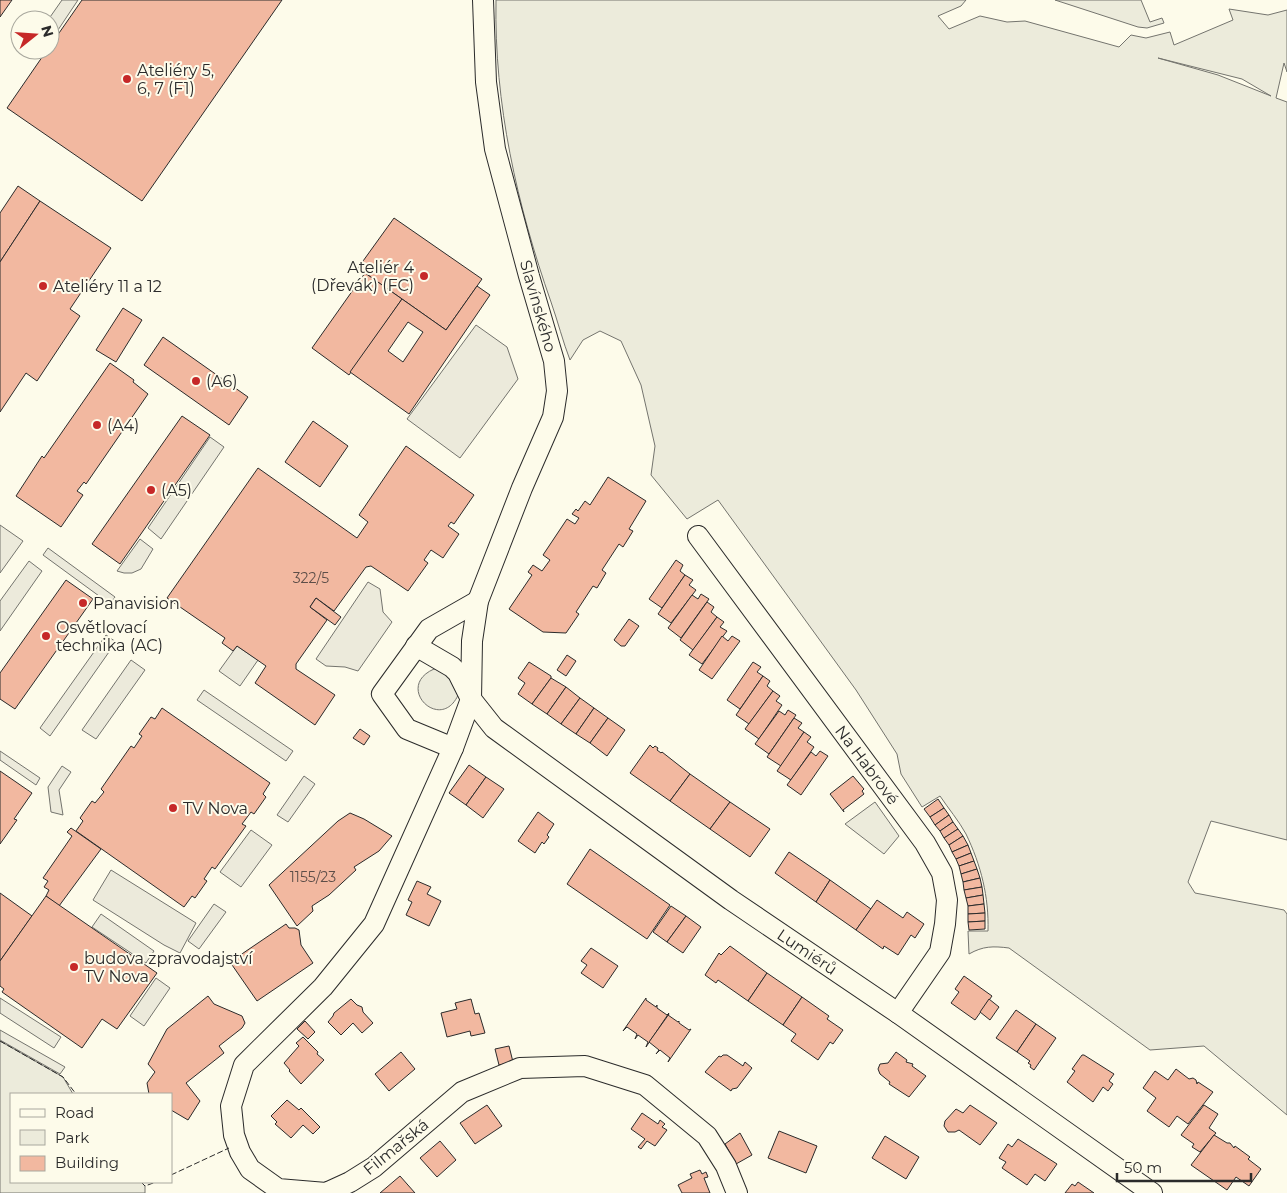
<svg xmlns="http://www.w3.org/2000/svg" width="1287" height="1193" font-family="Montserrat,sans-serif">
<rect width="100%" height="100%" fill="#fdfbea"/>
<g fill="#ecebdb" stroke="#74746e" fill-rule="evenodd">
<path d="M496,0H966L961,6L938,16L949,29L980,16L1007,22L1025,21L1119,47L1131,35L1146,38L1170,32L1174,45L1233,20L1229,9L1268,15L1287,10V72L1284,63L1276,98L1287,102V840L1211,821L1188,882L1195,893L1284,910L1287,914V1115L1204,1046L1150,1050L1009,948C993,946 983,946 969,954L968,931H988C989,897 981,865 966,834C959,821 948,808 940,796L922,807L901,774L897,754L856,690L718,500L687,519L651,475L655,446L641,385L621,341L600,331L583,340L570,360C563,342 558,322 551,302C517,205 494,104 496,0ZM1158,58L1242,79L1271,96L1218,75Z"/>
<path d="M1055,0H1141L1150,22L1162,18L1164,23L1147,28L1138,27Z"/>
<path d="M434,669H442L449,672L459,693C442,735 393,687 434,669Z"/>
<path d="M875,802L899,836L884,854L845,824Z"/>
<path d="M0,1041L63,1077L73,1094H11V1182H141L145,1186V1193H0Z"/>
</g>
<g fill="#eceadb" stroke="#74746e">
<path d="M62,0H78L52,39L50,38V20H48Z"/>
<path d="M476,325L507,347L518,379L460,458L407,419Z"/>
<path d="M210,437L224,447L161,539L148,528Z"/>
<path d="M0,525L23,541L0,573Z"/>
<path d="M140,539L153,549L141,569L132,573H124L117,571Z"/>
<path d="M48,548L115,597L110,604L43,555Z"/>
<path d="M29,561L42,571L0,631V601Z"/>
<path d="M368,582L380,589L383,612L392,622L358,671L345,667L326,666L316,659Z"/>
<path d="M106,635L116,642L50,736L40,728Z"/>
<path d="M237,646L258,660L240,686L219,671Z"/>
<path d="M131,660L145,670L96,739L82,730Z"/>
<path d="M204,690L293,751L286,761L197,700Z"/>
<path d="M0,751L40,778L36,785L0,760Z"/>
<path d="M62,766L71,772L59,790L63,815L51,812L48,787Z"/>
<path d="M304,776L315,784L288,822L277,815Z"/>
<path d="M251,830L272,845L241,887L220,872Z"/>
<path d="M111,870L196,923L180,953L164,945L93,900Z"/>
<path d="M214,904L226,912L199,949L188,941Z"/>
<path d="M101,914L154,951L146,963L92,927Z"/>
<path d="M156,978L170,988L144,1026L130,1016Z"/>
<path d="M0,998L61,1037L54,1048L0,1013Z"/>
<path d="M0,1030L65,1067L60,1074L0,1040Z"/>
</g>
<g fill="#f2b8a0" stroke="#2b2b2b" fill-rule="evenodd">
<path d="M0,0H12L0,17Z"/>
<path d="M82,0H282L142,201L7,108L47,50H50V46Z"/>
<path d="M18,186L40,201L0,262V213Z"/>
<path d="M40,201L111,248L70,309L80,316L37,381L26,373L0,412V262Z"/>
<path d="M394,218L482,279L446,330L358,268Z"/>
<path d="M365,273L402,299L349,375L312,348Z"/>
<path d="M477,286L490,295L409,414L350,372L402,299L446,330ZM408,322L423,332L403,362L388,351Z"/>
<path d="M123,308L142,320L116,362L96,350Z"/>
<path d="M163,337L248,397L229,425L144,365Z"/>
<path d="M110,363L134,380L133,382L148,394L86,484L84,482L77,491L83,495L61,527L16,496L42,456L44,458Z"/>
<path d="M182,416L210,435L120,564L92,544Z"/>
<path d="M313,421L348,446L320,487L285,462Z"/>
<path d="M406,446L474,495L454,524L451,522L448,526L459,534L443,558L431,550L424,560L428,563L408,591L371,566L366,567L334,611L316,598L310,607L327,620L296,664V669L335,695L315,725L255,683L266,666L237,646L233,651L222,643L225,638L167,598L258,468L357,538L368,522L359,515Z"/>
<path d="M608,477L646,501L629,529L633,531L623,547L619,544L602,570L606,573L597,588L593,586L576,612L579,614L566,633L543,632L509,609L532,575L528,572L533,565L542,571L550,560L543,555L567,519L575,524L579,518L572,514L576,509L578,511L585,501L590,505Z"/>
<path d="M676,560L683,565L680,571L685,575L662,608L649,599Z"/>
<path d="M685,575L693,580L689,585L696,590L671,623L658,614Z"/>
<path d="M66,580L93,599L15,709L0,699V673Z"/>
<path d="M701,594L709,599L681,638L668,628L692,595L698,599Z"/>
<path d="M316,598L341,617L335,625L310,607Z"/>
<path d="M707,602L714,607L711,612L717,617L693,650L680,640Z"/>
<path d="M717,617L724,622L720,627L727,631L702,664L689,655Z"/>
<path d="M629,619L639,626L625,646H621L614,640Z"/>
<path d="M722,636L728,641L732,636L740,641L712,679L699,670Z"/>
<path d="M567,655L576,661L566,676L557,670Z"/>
<path d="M529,662L551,676V678L532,704L518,694L525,683L518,678Z"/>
<path d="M753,662L761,667L757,672L763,676L740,709L727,700Z"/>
<path d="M763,676L770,681L767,686L773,691L749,724L736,715Z"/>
<path d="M551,678L566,687L547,714L532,704Z"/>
<path d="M566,687L580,698L561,724L547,714Z"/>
<path d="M773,691L780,696L776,701L782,705L759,739L745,729Z"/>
<path d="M580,698L594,708L576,734L561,724Z"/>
<path d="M162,708L270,783L263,794L266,797L254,814L251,812L242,824L246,826L215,869L212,867L204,879L207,881L195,898L192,896L184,907L76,831L83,821L80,818L92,801L95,803L104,792L101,789L131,746L134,748L142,736L139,734L151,717L155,719Z"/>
<path d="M594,708L608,718L590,743L576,734Z"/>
<path d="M788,710L796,715L769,754L755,744L779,711L785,715Z"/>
<path d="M608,718L625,730L607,756L590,743Z"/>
<path d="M794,718L802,723L798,728L804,732L781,766L767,757Z"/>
<path d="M360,729L370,736L364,745L353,738Z"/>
<path d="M804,732L811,737L807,742L814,747L791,780L777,771Z"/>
<path d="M650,745L653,748L655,746L658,748L657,750L661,753L662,752L690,774L670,801L630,773Z"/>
<path d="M820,751L828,756L801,795L787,785L811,752L816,756Z"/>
<path d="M469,765L486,777L466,805L449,793Z"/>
<path d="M0,771L32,793L14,819L17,820L0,844Z"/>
<path d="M690,774L730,802L710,829L670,801Z"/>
<path d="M853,776L864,789L862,791L864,794L843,810L844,812L830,794Z"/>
<path d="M486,777L504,789L483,818L466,805Z"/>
<path d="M938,799L944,808L930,817L924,809Z"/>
<path d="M730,802L770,829L750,857L710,829Z"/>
<path d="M944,808L949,815L935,825L930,817Z"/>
<path d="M538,812L554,824L547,835L549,837L544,844L542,842L535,853L518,841Z"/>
<path d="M350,813L364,819L392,836L379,851L354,867L356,870L329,895L312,906L313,911L297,926L269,885L338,821Z"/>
<path d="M949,815L953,822L940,831L935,825Z"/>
<path d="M953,822L958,829L944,838L940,831Z"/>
<path d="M71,828L101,849L59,906L46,896L49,890L44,887L48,881L43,878L72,836L67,832Z"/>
<path d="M958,829L963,836L949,845L944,838Z"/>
<path d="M963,836L968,845L952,852L949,845Z"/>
<path d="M968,845L971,853L956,859L952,852Z"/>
<path d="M590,849L670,905L647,939L567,884Z"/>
<path d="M789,852L830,880L816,902L775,873Z"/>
<path d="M971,853L974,861L959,866L956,859Z"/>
<path d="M974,861L977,869L961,874L959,866Z"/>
<path d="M977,869L980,878L963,882L961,874Z"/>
<path d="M980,878L982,887L964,890L963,882Z"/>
<path d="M830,880L871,909L856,930L816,902Z"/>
<path d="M417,881L431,887L427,894L441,901L429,926L406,915L412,902L408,900Z"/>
<path d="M982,887L983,895L966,898L964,890Z"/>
<path d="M0,893L32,916L0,961Z"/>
<path d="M983,895L984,904L968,906L966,898Z"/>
<path d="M46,896L157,973L117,1029L102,1019L82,1048L2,992L4,989L0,986V961Z"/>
<path d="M877,900L903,918L907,912L924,924L915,938L911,935L898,955L884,946L883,949L856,930Z"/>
<path d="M984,904L985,913L968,914V906Z"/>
<path d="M671,906L686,916L667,942L653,932Z"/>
<path d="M985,913V921L968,922V914Z"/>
<path d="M686,916L701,927L683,953L667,942Z"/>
<path d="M985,921V929L969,930L968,922Z"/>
<path d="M286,924L289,928H295L299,930L301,945L313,963L257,1001L230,962Z"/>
<path d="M730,946L767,973L748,1001L718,980L716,983L705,975L719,953L721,955Z"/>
<path d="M591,948L618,966L603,988L581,973L587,965L581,961Z"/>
<path d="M767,973L802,997L783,1025L748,1001Z"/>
<path d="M964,976L992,996L975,1020L951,1003L959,992L955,989Z"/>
<path d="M208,996L214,1004L242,1016L245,1023L242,1028L219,1046L224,1053L186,1083L200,1101L188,1120L171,1110V1094H149L147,1083L155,1072L148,1064L167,1029Z"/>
<path d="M802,997L829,1016L827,1019L843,1030L833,1044L830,1042L818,1060L791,1041L796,1034L783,1025Z"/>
<path d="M646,998V1000L656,1007L657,1005V1008L667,1015L669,1013L646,1047L648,1042L638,1035L635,1039L637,1034L627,1027L623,1031Z"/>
<path d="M351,999L357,1005L362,1007L363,1012L373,1023L362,1033L353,1023L341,1035L328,1022L333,1016L334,1013Z"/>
<path d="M471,999L475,1014L479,1013L485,1033L471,1036L470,1031L447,1037L441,1013L457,1009L455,1003Z"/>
<path d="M989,999L999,1007L990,1020L980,1012Z"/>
<path d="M1016,1010L1036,1024L1017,1052L996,1038Z"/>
<path d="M669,1014L668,1015L678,1022L679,1021V1023L689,1030L691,1029L668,1062L670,1058L660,1050L656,1054L659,1050L649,1042Z"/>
<path d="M305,1021L315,1032L308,1039L297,1029Z"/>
<path d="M1036,1024L1056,1038L1034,1070L1030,1067L1031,1065L1028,1063L1030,1061L1017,1052Z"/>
<path d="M303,1037L318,1052L317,1054L324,1060L301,1084L289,1071L290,1070L284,1063L299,1046L296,1043Z"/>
<path d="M509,1046L513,1062L499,1065L495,1049Z"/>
<path d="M401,1052L415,1069L389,1091L375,1074Z"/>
<path d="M896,1052L907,1060L906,1062L913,1064L912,1066L926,1076L909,1097L889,1084L890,1082L880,1074L878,1069L880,1064L888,1063Z"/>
<path d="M723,1055H727L743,1066L745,1062L752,1068L737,1088L732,1089L731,1091L705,1072L719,1056L721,1057Z"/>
<path d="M1082,1055H1084L1114,1074L1109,1081L1113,1084L1108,1091L1103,1087L1093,1102L1067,1082L1075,1071L1072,1069Z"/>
<path d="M1176,1069L1189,1079L1193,1078L1196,1080L1197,1084L1198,1082L1213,1092L1188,1124L1177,1116L1169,1127L1147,1111L1156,1098L1143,1088L1155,1071L1168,1080Z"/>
<path d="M287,1100L299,1110L301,1108L320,1127L313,1134L303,1125L291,1138L275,1124L277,1122L271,1116Z"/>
<path d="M487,1105L502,1126L475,1144L460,1123Z"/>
<path d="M970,1105L997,1123L980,1145L959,1130L955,1132H948L944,1126L945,1121L956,1109L963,1113Z"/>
<path d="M1204,1105L1218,1114L1209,1128L1216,1133L1200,1152L1192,1147L1194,1144L1181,1135Z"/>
<path d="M642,1113L658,1124L660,1120L665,1124L662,1127L667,1130L655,1146L647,1141L641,1149L638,1147L645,1139L631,1129Z"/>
<path d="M779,1131L817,1146L806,1173L768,1158Z"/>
<path d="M740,1133L752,1155L736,1164L725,1144Z"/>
<path d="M1214,1135L1227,1143H1230L1234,1148L1235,1146L1250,1157L1248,1159L1261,1169L1249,1186L1236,1177L1227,1190L1191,1165Z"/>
<path d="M885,1136L919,1157L906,1179L872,1158Z"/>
<path d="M1018,1139L1057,1164L1045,1181L1035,1174L1027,1185L1002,1168L1006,1162L999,1158L1008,1144L1012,1147Z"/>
<path d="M440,1141L456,1160L437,1177L420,1158Z"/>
<path d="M700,1170L702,1174L706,1172L708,1177L704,1178L710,1193H682L678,1185L692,1178L690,1174Z"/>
<path d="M400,1176L415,1193H380Z"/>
<path d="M1078,1182L1094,1193H1065L1072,1184L1075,1186Z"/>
</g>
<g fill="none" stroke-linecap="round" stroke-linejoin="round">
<g stroke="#2b2b2b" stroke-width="22">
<g id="minor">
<path d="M483,0L486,82L495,149L529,276L554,361L557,391L553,417L522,488L478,601L472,641L471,699L453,748L374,924L323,987L244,1065L231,1106L234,1135L240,1152L250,1169L278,1189L326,1193L350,1182L374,1167L462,1092L520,1068L585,1066L645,1085L707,1136L726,1166L737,1193"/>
<path d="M698,536L925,843L942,873L947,900L945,924L940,952L898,1013"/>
<path d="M416,646L452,667L458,673L471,699L494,728L731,900L898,1013L1152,1193"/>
<path d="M453,748L407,729L382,694L429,629L478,601"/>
</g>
</g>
<use href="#minor" stroke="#fdfbea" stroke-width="20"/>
<g stroke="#2b2b2b" stroke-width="1" stroke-dasharray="6 2.5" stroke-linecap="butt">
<path d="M0,1041L63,1077L76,1094"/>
<path d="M171,1175L229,1148"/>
<path d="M141,1182L145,1186L156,1182"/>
</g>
</g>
<g fill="#c62828" stroke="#fdfbea" stroke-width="2">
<circle cx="127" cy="79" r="5"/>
<circle cx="424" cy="276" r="5"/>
<circle cx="43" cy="286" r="5"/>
<circle cx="196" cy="381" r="5"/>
<circle cx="97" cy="425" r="5"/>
<circle cx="151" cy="490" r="5"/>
<circle cx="83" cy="603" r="5"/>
<circle cx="46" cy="636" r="5"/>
<circle cx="173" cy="808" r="5"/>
<circle cx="74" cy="967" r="5"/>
</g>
<g text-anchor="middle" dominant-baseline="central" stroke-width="4" stroke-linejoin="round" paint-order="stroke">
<g font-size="14" fill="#5d4e48">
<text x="311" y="578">322/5</text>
<text x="313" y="877">1155/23</text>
</g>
<g font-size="16" fill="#2b2b2b" stroke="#fdfbea" text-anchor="start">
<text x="137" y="70">Ateliéry 5,<tspan x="137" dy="18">6, 7 (F1)</tspan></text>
<text x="414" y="267" text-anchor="end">Ateliér 4<tspan x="414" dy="18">(Dřevák) (FC)</tspan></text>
<text x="53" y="286">Ateliéry 11 a 12</text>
<text x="206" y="381">(A6)</text>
<text x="107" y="425">(A4)</text>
<text x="161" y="490">(A5)</text>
<text x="93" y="603">Panavision</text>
<text x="56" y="627">Osvětlovací<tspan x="56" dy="18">technika (AC)</tspan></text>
<text x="183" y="808">TV Nova</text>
<text x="84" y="958">budova zpravodajství<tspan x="84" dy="18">TV Nova</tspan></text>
</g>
<g font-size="16" fill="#2b2b2b" stroke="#fdfbea">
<text transform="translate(538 306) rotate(74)">Slavínského</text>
<text transform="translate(867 765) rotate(53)">Na Habrové</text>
<text transform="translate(807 952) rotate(34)">Lumiérů</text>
<text transform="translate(396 1147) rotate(-39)">Filmařská</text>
</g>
</g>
<rect x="10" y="1093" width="162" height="90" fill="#fdfbea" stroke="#a9a89e"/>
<rect x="20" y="1109" width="25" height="8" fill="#fdfbea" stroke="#a9a89e"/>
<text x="55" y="1118" font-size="15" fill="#2b2b2b">Road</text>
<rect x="20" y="1130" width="25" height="15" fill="#ecebdb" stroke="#a9a89e"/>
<text x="55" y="1143" font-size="15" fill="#2b2b2b">Park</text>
<rect x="20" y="1156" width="25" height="15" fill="#f2b8a0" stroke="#a9a89e"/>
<text x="55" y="1168" font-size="15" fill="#2b2b2b">Building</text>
<g transform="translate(35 35) rotate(73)"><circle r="24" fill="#fdfbea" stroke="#a9a89e"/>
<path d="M0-4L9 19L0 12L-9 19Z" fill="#c62828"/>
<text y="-8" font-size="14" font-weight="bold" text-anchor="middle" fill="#2b2b2b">N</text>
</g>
<path d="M1117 1173v8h134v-8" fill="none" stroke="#2b2b2b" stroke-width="2.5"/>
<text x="1124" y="1173" font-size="15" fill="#2b2b2b" stroke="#fdfbea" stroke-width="4" paint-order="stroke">50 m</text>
</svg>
